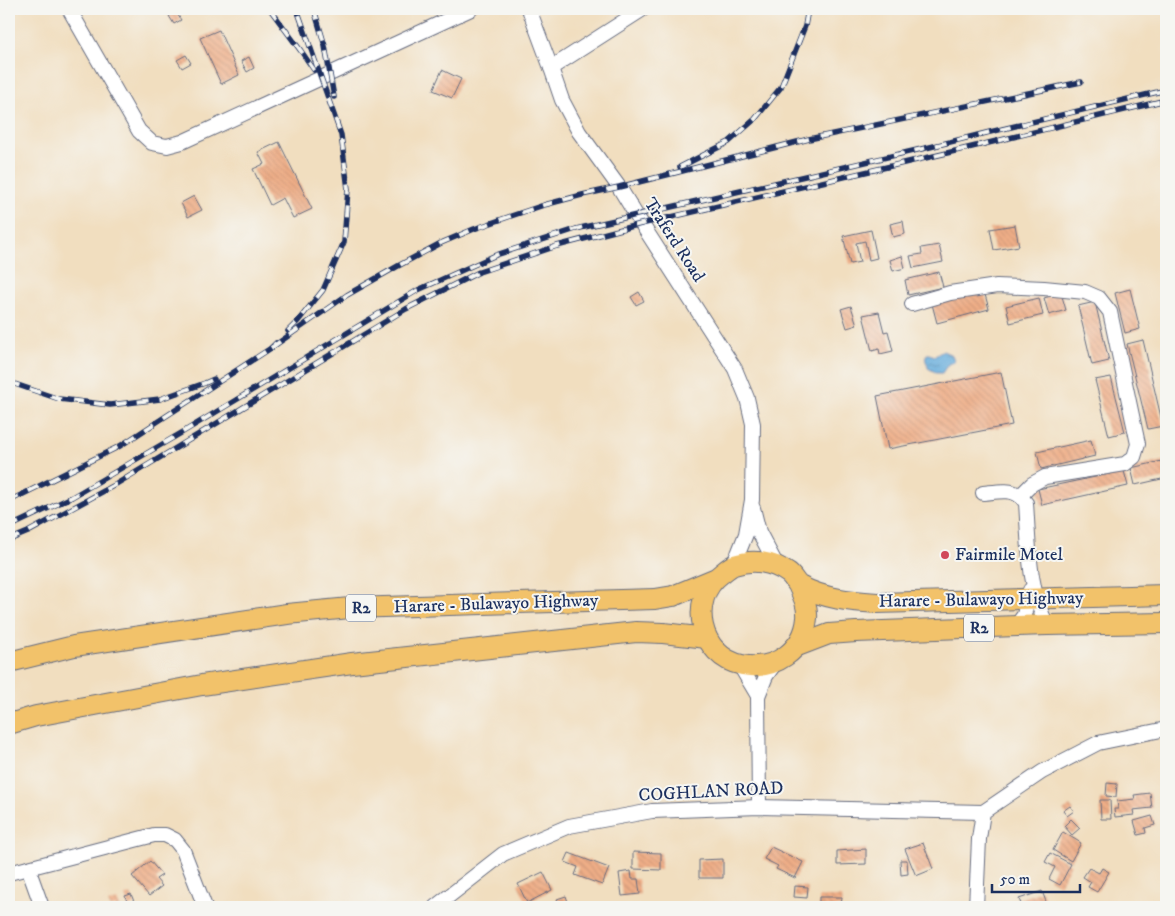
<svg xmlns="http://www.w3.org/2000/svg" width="1175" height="916" font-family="'IM FELL DW Pica',serif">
<defs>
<pattern id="water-ripples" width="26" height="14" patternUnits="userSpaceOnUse" patternTransform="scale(1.25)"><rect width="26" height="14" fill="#64abdb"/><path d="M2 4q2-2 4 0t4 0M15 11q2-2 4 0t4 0" fill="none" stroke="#528cb5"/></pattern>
<pattern id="building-back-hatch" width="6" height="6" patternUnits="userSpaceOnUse" patternTransform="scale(1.25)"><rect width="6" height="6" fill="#efae87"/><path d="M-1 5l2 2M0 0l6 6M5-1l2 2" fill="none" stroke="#cc9677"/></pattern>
</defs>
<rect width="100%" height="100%" fill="#f6f6f2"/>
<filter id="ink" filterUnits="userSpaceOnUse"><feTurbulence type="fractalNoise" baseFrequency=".02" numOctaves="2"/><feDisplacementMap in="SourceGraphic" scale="10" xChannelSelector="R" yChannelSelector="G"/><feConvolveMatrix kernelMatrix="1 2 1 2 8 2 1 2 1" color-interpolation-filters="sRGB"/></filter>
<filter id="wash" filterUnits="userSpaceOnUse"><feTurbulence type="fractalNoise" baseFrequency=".0096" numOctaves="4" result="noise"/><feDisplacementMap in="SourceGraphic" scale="20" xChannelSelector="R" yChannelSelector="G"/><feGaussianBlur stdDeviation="1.12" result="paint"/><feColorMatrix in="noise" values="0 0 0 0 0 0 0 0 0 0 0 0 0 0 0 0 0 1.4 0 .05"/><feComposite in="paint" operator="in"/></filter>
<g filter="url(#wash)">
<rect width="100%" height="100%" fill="#f1debf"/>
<path fill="url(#water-ripples)" stroke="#406d9c" d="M943,351L952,355L954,360L953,362L948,364L942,373H937L928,368C928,362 923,360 927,354H929L935,356Z"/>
<g id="blocks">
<g fill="url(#building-back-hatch)">
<path d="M176,12L181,20L174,24L169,16Z"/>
<path d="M219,30L239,75L221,84L200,38Z"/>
<path d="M186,55L191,63L182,68L177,60Z"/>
<path d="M249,57L254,68L247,72L241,61Z"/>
<path d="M442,70L461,79L452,98L433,90Z"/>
<path d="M279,142L312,209L293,218L283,198L270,205L253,169L264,164L258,152Z"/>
<path d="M194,196L202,210L188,217L181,203Z"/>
<path d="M903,221L905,234L893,237L890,224Z"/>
<path d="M1015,225L1019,246L994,250L990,229Z"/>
<path d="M871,230L877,258L869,260L865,241L856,243L860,262L850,264L843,236Z"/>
<path d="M939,245L943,262L913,268L910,256L922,254L921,248Z"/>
<path d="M902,256L905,268L893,271L890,260Z"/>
<path d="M939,272L943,287L908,295L905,280Z"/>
<path d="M1130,289L1140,329L1125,333L1115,293Z"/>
<path d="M984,291L989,309L937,323L932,304Z"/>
<path d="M639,292L644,301L636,305L631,297Z"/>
<path d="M1061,293L1066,310L1049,315L1044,298Z"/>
<path d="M1039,298L1043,315L1010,323L1006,306Z"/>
<path d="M1095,302L1109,361L1092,365L1078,306Z"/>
<path d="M851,306L857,325L847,328L841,309Z"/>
<path d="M879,312L884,332L888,331L893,351L880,354L879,349L872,351L863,315Z"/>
<path d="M1143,340L1163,426L1148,429L1127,344Z"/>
<path d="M1001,372L1012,425L888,449L877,396Z"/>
<path d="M1111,377L1125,432L1109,436L1095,380Z"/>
<path d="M1091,440L1095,456L1041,469L1037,452Z"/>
<path d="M1166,460V478L1135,485L1131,468Z"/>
<path d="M1124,471L1128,486L1042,505L1038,489Z"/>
<path d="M1107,783L1117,784L1116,797L1106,796Z"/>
<path d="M1150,793L1152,808L1133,810L1134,815L1115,817L1114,809H1118L1117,801L1135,799L1134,795Z"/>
<path d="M1100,800H1110L1111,819H1101Z"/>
<path d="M1070,806L1074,811L1067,816L1063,811Z"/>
<path d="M1152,816L1155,825L1145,828L1146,833L1138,835L1134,821Z"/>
<path d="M1071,819L1080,828L1072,835L1064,826Z"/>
<path d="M1063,832L1081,843L1071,861L1053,850Z"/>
<path d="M923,843L933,869L916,876L905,849Z"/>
<path d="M771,847L803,862L795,878L776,869L778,866L764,859Z"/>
<path d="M866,849V864L837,865V851Z"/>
<path d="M633,852L661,853V870L633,869Z"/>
<path d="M569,853L609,868L602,885L575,875L578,867L565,862Z"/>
<path d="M1050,853L1071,864L1060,885L1049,879L1055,867L1045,862Z"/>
<path d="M723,859V878H699V860Z"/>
<path d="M900,860H907L908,874L901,875Z"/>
<path d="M150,861L162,875L156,879L162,886L149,896L132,876Z"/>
<path d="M1089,868L1099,873L1102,868L1109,872L1097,892L1088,887L1091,882L1083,877Z"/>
<path d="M631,871L632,879H638L640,894L622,896L619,873Z"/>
<path d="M543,872L552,890L527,903L518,884Z"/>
<path d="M795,886L808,887L807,898L794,897Z"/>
<path d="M1042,891L1048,907H1012L1021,904L1019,899Z"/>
<path d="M131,894L135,904L129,907L125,896Z"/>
<path d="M566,896L569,905L560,907L557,899Z"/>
<path d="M819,897H842L841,907H819Z"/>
<path d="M117,900L120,907H110L108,903Z"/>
</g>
</g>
</g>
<g filter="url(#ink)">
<use href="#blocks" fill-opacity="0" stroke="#666c80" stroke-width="1"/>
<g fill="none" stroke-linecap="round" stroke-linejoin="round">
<g stroke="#666c80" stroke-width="16">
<g id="minor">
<path d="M69,9L139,131L152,143L167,146L182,142L471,9"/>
<path d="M529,9L551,68L562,100L579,132L619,187L636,215L735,369L747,398L753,424L752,500L746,534L738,554L732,566"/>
<path d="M551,68L643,9"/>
<path d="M912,304L950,293L997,286L1044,288L1085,292L1099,298L1110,312L1138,444L1134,457L1125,464L1045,477L1032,484L1020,496"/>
<path d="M983,493C995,492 1010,488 1020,496C1023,498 1024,501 1026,503C1029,544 1028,588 1047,625"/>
<path d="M753,508L759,532L777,566"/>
<path d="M1016,626L1024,615L1030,590"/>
<path d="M739,664L758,696L766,676L776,662"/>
<path d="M758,696L759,807"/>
<path d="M28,868L42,907"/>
<path d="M9,873L154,835H165L175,840L183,850L205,907"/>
<path d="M435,907L503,854L569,826L652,811L759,807L983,812"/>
<path d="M976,907L979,839L983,812L1042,772L1098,743L1166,729"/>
</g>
</g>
<g stroke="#666c80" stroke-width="22">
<g id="highway">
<path d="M798,585C803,596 808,606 807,618C804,651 774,671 742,665C700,657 687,599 721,574C725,571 729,567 734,565C752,559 772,561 788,573C793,576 795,583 800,586C825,599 850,601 877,603L1166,595"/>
<path d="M795,647L829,634L856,632L1047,625L1166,623"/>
<path d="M9,662L74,646L287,614L350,608L655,599L673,596L714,579"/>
<path d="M9,724L36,716L202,685L352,663L636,632L663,633L707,638"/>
</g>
</g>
<use href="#minor" stroke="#fff" stroke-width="14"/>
<use href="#highway" stroke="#f2c26a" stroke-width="20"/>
<g stroke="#1b2f5e" stroke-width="5.5">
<g id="rail">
<path d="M270,9L301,51L314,70"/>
<path d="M314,9L325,46L334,97"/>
<path d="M680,167L729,142L755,119L781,87L805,26L808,9"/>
<path d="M288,331L298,321L323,290L344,242L348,189L341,135L297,9"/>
<path d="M271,348L347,295L398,266L441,243L474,229L511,216L544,205L582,195L619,187L809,139L1081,82"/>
<path d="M9,382L59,399L110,405L160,399L205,383L214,379"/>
<path d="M9,501L120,446L271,348L276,343"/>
<path d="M9,527L72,497L183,432L418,290L496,255L576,229L930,147L990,132L1166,90"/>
<path d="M9,540L28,532L113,486L406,309L479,272L557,246L641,224L947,153L1166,100"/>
</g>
</g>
<use href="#rail" stroke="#f6f6f2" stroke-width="4" stroke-dasharray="11" stroke-linecap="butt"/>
</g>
</g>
<circle fill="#d1495b" stroke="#f6f6f2" stroke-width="2" cx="945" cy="555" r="5"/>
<g text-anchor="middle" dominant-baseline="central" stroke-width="4" stroke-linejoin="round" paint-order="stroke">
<g fill="#f6f6f2" stroke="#5d6b8a" stroke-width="1">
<rect x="346" y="594.5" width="30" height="27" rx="4"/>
<rect x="964" y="614.5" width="30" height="27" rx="4"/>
</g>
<g font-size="16" font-weight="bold" fill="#1b2f5e">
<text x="361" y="608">R2</text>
<text x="979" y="628">R2</text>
</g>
<g font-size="18" fill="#1b2f5e" stroke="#f6f6f2">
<text transform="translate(674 240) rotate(57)">Traferd Road</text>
<text transform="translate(981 600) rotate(-1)">Harare - Bulawayo Highway</text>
<text transform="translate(496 604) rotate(-2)">Harare - Bulawayo Highway</text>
<text transform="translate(711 792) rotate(-3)">COGHLAN ROAD</text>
</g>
<g font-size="18" fill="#1b2f5e" stroke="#f6f6f2" text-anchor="start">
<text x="955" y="555">Fairmile Motel</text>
</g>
</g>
<rect width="1175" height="916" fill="none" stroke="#f6f6f2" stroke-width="30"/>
<path d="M992 884v8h88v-8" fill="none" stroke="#1b2f5e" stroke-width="2.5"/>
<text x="1000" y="884" font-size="15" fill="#1b2f5e" stroke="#f6f6f2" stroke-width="4" paint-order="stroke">50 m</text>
</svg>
